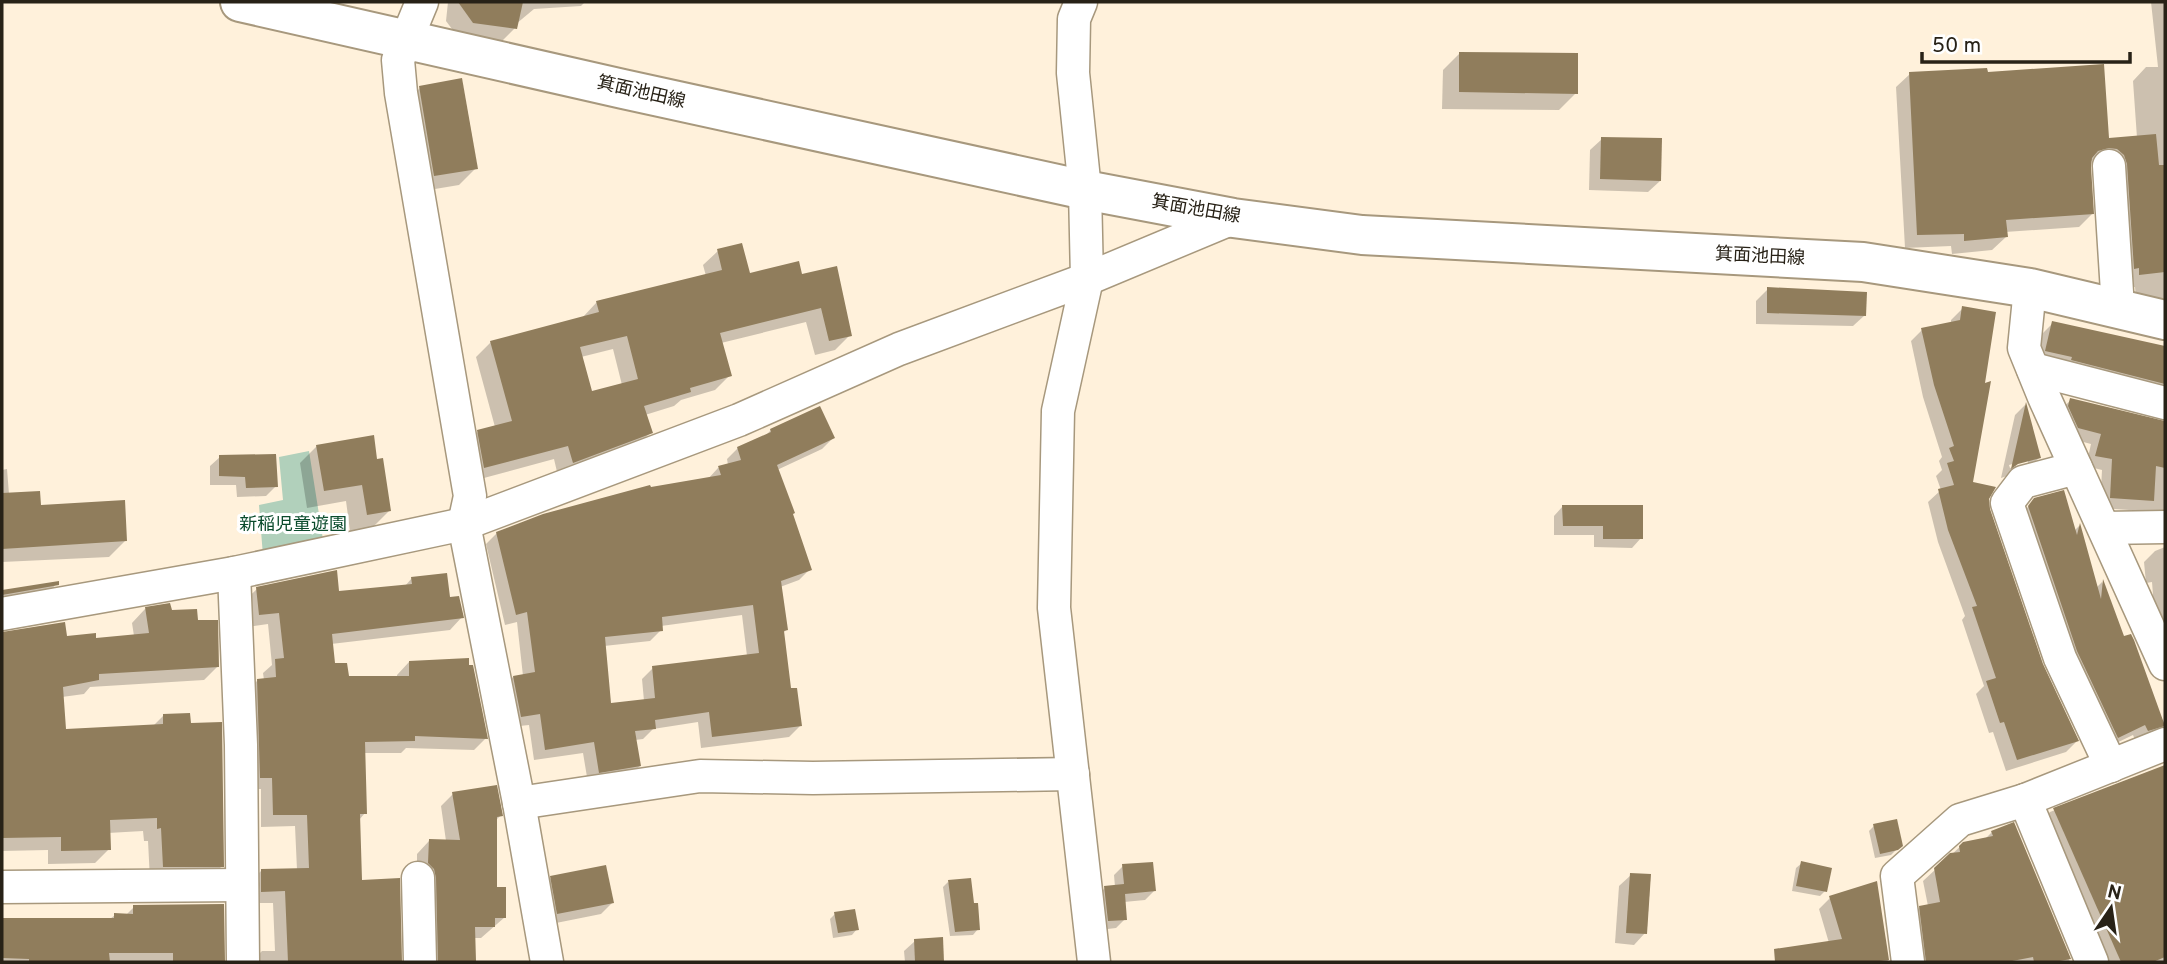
<svg xmlns="http://www.w3.org/2000/svg" width="2167" height="964" font-family="Overpass,'Noto Sans JP',sans-serif">
<rect width="100%" height="100%" fill="#fff1db"/>
<path fill="#b1d0bb" d="M309,451L324,546L263,556L259,505L283,500L279,457Z"/>
<g fill="#0003" fill-rule="evenodd">
<path d="M448,2H585L581,6L534,9L516,24L515,28L500,43L458,37L446,21Z"/>
<path d="M2151,2H2165V298H2136L2135,287L2127,288L2103,162L2094,160L2090,161L2092,214L2079,227L2005,232L2006,237L1992,250L1952,254L1951,246L1905,248L1896,87L1910,74L1986,73L2108,140L2137,138L2133,81L2146,67H2158Z"/>
<path d="M1460,53L1576,93L1559,110L1442,109L1443,70Z"/>
<path d="M420,88L476,168L459,185L417,192L403,105Z"/>
<path d="M1602,139L1660,181L1648,192L1589,190L1590,150Z"/>
<path d="M718,251L749,276H801L850,335L835,350L815,355L806,322L721,343L730,375L715,390L681,400L674,406L645,415L651,432L636,447L558,476L554,459L469,482L463,447L478,432L495,427L476,357L491,342L582,318L597,302L706,276L703,265ZM613,349L622,385L591,394L581,357Z"/>
<path d="M1768,289L1865,315L1853,326L1756,324V301Z"/>
<path d="M1963,308L1971,484L1987,499L1988,509L2041,665L2077,741L2066,752L2006,771L1993,732L1989,733L1976,694L1984,686L1962,620L1965,616L1938,542L1928,502L1941,490L1936,476L1942,470L1939,461L1942,457L1923,397L1911,341L1922,330L1951,324V320Z"/>
<path d="M2053,323L2165,350V399L2035,361L2042,334Z"/>
<path d="M2071,400L2165,422V524L2158,512L2100,508L2102,470L2086,466L2091,444L2068,438L2060,410Z"/>
<path d="M2025,405L2039,458L2028,469L2001,478L2015,415ZM2028,460V463L2010,468L2009,465Z"/>
<path d="M771,430L833,438L822,449L777,470L810,569L799,580L780,587L786,630L782,634L790,690L800,726L789,737L701,748L698,722L653,729L643,739L635,740L640,766L628,777L588,783L583,753L534,760L529,725L510,727L502,688L513,677L523,676L517,622L505,625L486,544L497,533L649,489L707,480L718,468L728,465L727,459L738,448L764,437ZM742,615L747,656L653,668L642,679L644,701L610,705L604,646L650,641L661,630V626Z"/>
<path d="M317,446L376,461L389,511L372,528L350,531L346,501L307,508L300,463Z"/>
<path d="M220,457L276,486L266,496L237,497L236,485H210V466Z"/>
<path d="M7,469L9,494L125,541L109,557L2,562V470Z"/>
<path d="M2035,500L2074,531L2079,526L2096,588L2102,582L2123,639L2165,725L2153,737L2136,742L2133,735L2106,748L2023,512Z"/>
<path d="M1563,506L1641,538L1632,548L1594,547V535H1554V516Z"/>
<path d="M2165,547V637L2156,634L2152,582L2146,583L2144,562L2155,551Z"/>
<path d="M412,578L448,599L462,617L450,630L331,644L333,665L347,678H397V675L409,662L486,738L474,750L406,748L401,753H364L365,813L359,820L360,882L398,880L400,962H251L262,951H275L273,903H249V883L261,871L297,870L295,826L261,827V789H248L245,693L257,681L264,680L263,673L272,665L268,624L247,627L244,601L257,589L338,593L405,586Z"/>
<path d="M57,583L46,596L2,604V591Z"/>
<path d="M145,609L170,612L196,621L218,666L204,680L90,687L84,694L62,697L64,731L153,726L163,716L222,866L208,880H150L148,841H144L143,831L108,833L109,849L95,863L48,864V850L2,851V633L63,624L66,638L95,640L134,636L132,623Z"/>
<path d="M2165,767V962H2096L2039,823L2050,812Z"/>
<path d="M453,794L501,815L495,821V889L505,917L481,938H474V962H426L417,876V854L429,841H446L441,806Z"/>
<path d="M2013,825L2070,962H1914L1909,919L1920,907L1928,906L1923,881L1964,843L1985,839L1992,832Z"/>
<path d="M1874,826L1901,845L1891,855L1875,858L1869,831Z"/>
<path d="M1802,863L1825,891L1820,896L1792,891L1796,868Z"/>
<path d="M1123,866L1154,891L1145,900L1124,902L1125,919L1116,928L1099,930L1096,897L1105,888L1115,887L1114,875Z"/>
<path d="M1631,875L1645,933L1634,945L1615,943L1619,886Z"/>
<path d="M551,878L612,903L601,914L546,925L540,889Z"/>
<path d="M948,882L978,929L973,935L950,936L943,887Z"/>
<path d="M1876,883L1888,962H1804L1803,956L1829,943L1819,909L1830,898Z"/>
<path d="M222,905L223,962H2V919H110L115,915H126L134,907Z"/>
<path d="M835,914L857,929L852,935L833,938L830,919Z"/>
<path d="M941,939L943,962H905L904,951L915,941Z"/>
</g>
<g fill="#907d5c" fill-rule="evenodd">
<path d="M458,2H523L517,29L473,23Z"/>
<path d="M1459,52L1578,53V94L1459,92Z"/>
<path d="M2104,64L2109,138L2156,134L2159,165H2165V272L2139,275V268L2134,269L2127,164L2124,155L2117,149L2109,148L2098,151L2092,158L2091,167L2094,214L2006,220L2008,237L1964,241V234L1917,235L1909,72L1987,68L1988,72Z"/>
<path d="M462,78L478,169L434,176L419,86Z"/>
<path d="M1601,137L1662,138L1661,181L1600,179Z"/>
<path d="M742,243L750,273L799,261L802,274L837,266L852,336L829,341L821,308L720,333L732,376L690,388L691,392L644,406L653,433L573,463L568,446L484,468L477,430L512,421L490,341L599,312L596,301L722,270L717,249ZM627,336L638,379L592,391L580,347Z"/>
<path d="M1767,287L1867,292L1866,316L1767,313Z"/>
<path d="M1962,306L1996,312L1985,383L1991,381L1973,482L1996,487L1989,499L1990,509L2043,664L2079,741L2017,760L2004,722L2000,723L1986,681L1996,678L1972,607L1977,606L1948,530L1938,489L1954,485L1947,463L1954,461L1949,448L1954,446L1934,385L1921,328L1960,320Z"/>
<path d="M2052,321L2165,346V384L2071,360L2072,357L2045,351Z"/>
<path d="M2070,398L2165,421V468L2156,466L2154,501L2110,498L2112,459L2095,456L2101,434L2078,428L2068,406Z"/>
<path d="M2026,402L2041,458L2018,464L2011,469Z"/>
<path d="M820,406L835,438L777,465L795,513L793,514L812,570L781,581L788,630L784,631L791,688H797L802,726L712,737L709,712L655,720L656,729L635,731L641,766L599,773L594,742L545,750L540,714L521,717L513,676L535,672L527,612L516,615L496,532L543,514L650,485L651,487L721,475L718,466L741,460L737,447L771,432L770,429ZM753,605L759,653L652,666L655,698L611,703L605,637L663,631L662,617Z"/>
<path d="M374,435L377,459L383,458L391,511L367,515L362,485L324,491L316,445Z"/>
<path d="M276,454L278,487L246,488L245,477L219,476V455Z"/>
<path d="M2064,490L2077,535L2080,523L2101,599L2103,579L2124,636L2131,634L2134,640L2165,726L2148,731L2145,725L2118,738L2077,651L2028,506L2034,498Z"/>
<path d="M40,491L41,505L125,500L127,541L2,549V493Z"/>
<path d="M1562,505H1643V539H1603V526H1563Z"/>
<path d="M337,570L339,591L412,584L411,577L447,573L450,597L459,596L464,618L332,634L335,663H347L349,676H409V661L469,658V665H473L488,739L415,736V741L365,742L367,814H360L362,880L400,878L402,962H288L285,891L261,892V869L309,868L307,815H273L272,778H260L257,679L276,677L275,659L284,658L279,613L259,615L256,587Z"/>
<path d="M59,581V585L2,595V590Z"/>
<path d="M170,603L172,610L197,609L198,620H218L219,667L99,674V680L63,687L66,729L163,724V714L190,713L191,723L222,722L224,867H163L161,828L157,829V818L110,820L111,850L61,851V837L2,838V632L65,622L67,636L96,633V638L149,633L145,607Z"/>
<path d="M2165,765V957L2153,962H2121L2053,808Z"/>
<path d="M497,785L503,816L497,817V887H506V918H495V927H475L476,961L438,962L436,878L434,869L428,863L429,839L460,840L452,792Z"/>
<path d="M1897,819L1903,846L1898,850L1880,854L1873,824Z"/>
<path d="M2014,822L2071,959L2054,962H2034L2033,957L2007,962H1926L1919,906L1940,902L1934,868L1950,853L1960,852L1959,846L1963,842L1993,836L1991,831Z"/>
<path d="M1801,861L1832,868L1827,892L1796,886Z"/>
<path d="M1153,862L1156,891L1125,894L1127,920L1108,921L1104,886L1124,884L1122,864Z"/>
<path d="M606,865L614,903L557,914L550,876Z"/>
<path d="M1630,873L1651,874L1647,934L1626,933Z"/>
<path d="M971,878L974,903H978L980,930L955,932L948,880Z"/>
<path d="M1877,881L1889,960L1871,962H1775L1774,949L1842,939L1829,896Z"/>
<path d="M224,904L225,962H173V953H109L110,962H29V959L2,958V918H114V913L133,914V905Z"/>
<path d="M855,909L859,930L838,933L834,912Z"/>
<path d="M943,937L944,962H915L914,939Z"/>
</g>
<g fill="none" stroke-linecap="round" stroke-linejoin="round">
<g stroke="#a7987d" stroke-width="35">
<g id="minor">
<path d="M422,2L398,60L401,93L470,496L464,524L519,803L547,962"/>
<path d="M1081,2L1074,19L1073,73L1085,190L1087,279L1058,411L1054,608L1094,962"/>
<path d="M2109,166L2118,308"/>
<path d="M2030,288L2024,348L2044,397L2165,664"/>
<path d="M2033,369L2165,403"/>
<path d="M2076,468L2023,482L2007,503L2060,658L2111,766"/>
<path d="M2104,528L2165,527"/>
<path d="M234,573L241,745L243,962"/>
<path d="M2,614L234,573L464,524L739,420L899,349L1087,279L1233,218"/>
<path d="M2025,800L2092,962"/>
<path d="M519,803L700,776L813,778L1073,774"/>
<path d="M418,878L420,962"/>
<path d="M2,887L242,885"/>
<path d="M1908,962L1897,876L1960,820L2025,800L2165,744"/>
</g>
</g>
<g stroke="#a7987d" stroke-width="42">
<path id="primary" d="M240,2L623,89L1085,190L1233,218L1362,235L1863,262L2030,288L2165,320"/>
</g>
<use href="#minor" stroke="#fff" stroke-width="32"/>
<use href="#primary" stroke="#fff" stroke-width="38"/>
</g>
<g text-anchor="middle" dominant-baseline="central" stroke-width="6" stroke-linejoin="round" paint-order="stroke">
<g font-size="18" fill="#282217" stroke="#fff">
<text transform="translate(641 93) rotate(13)">箕面池田線</text>
<text transform="translate(1196 210) rotate(10)">箕面池田線</text>
<text transform="translate(1760 257) rotate(3)">箕面池田線</text>
</g>
<g font-size="18" fill="#0a4b2c" stroke="#fff">
<text x="293" y="525">新稲児童遊園</text>
</g>
</g>
<rect width="2167" height="964" fill="none" stroke="#282217" stroke-width="7"/>
<g transform="translate(2111 908) rotate(13)" stroke="#ffffff" stroke-width="5" paint-order="stroke">
<path d="M0-5L12 26L0 18L-12 26Z" fill="#282217"/>
<text y="-10" font-size="19" font-weight="bold" text-anchor="middle" fill="#282217">N</text>
</g>
<path d="M1922 52v10h208v-10" fill="none" stroke="#282217" stroke-width="3.5"/>
<text x="1932" y="52" font-size="21" fill="#282217" stroke="#ffffff" stroke-width="5" paint-order="stroke">50 m</text>
</svg>
